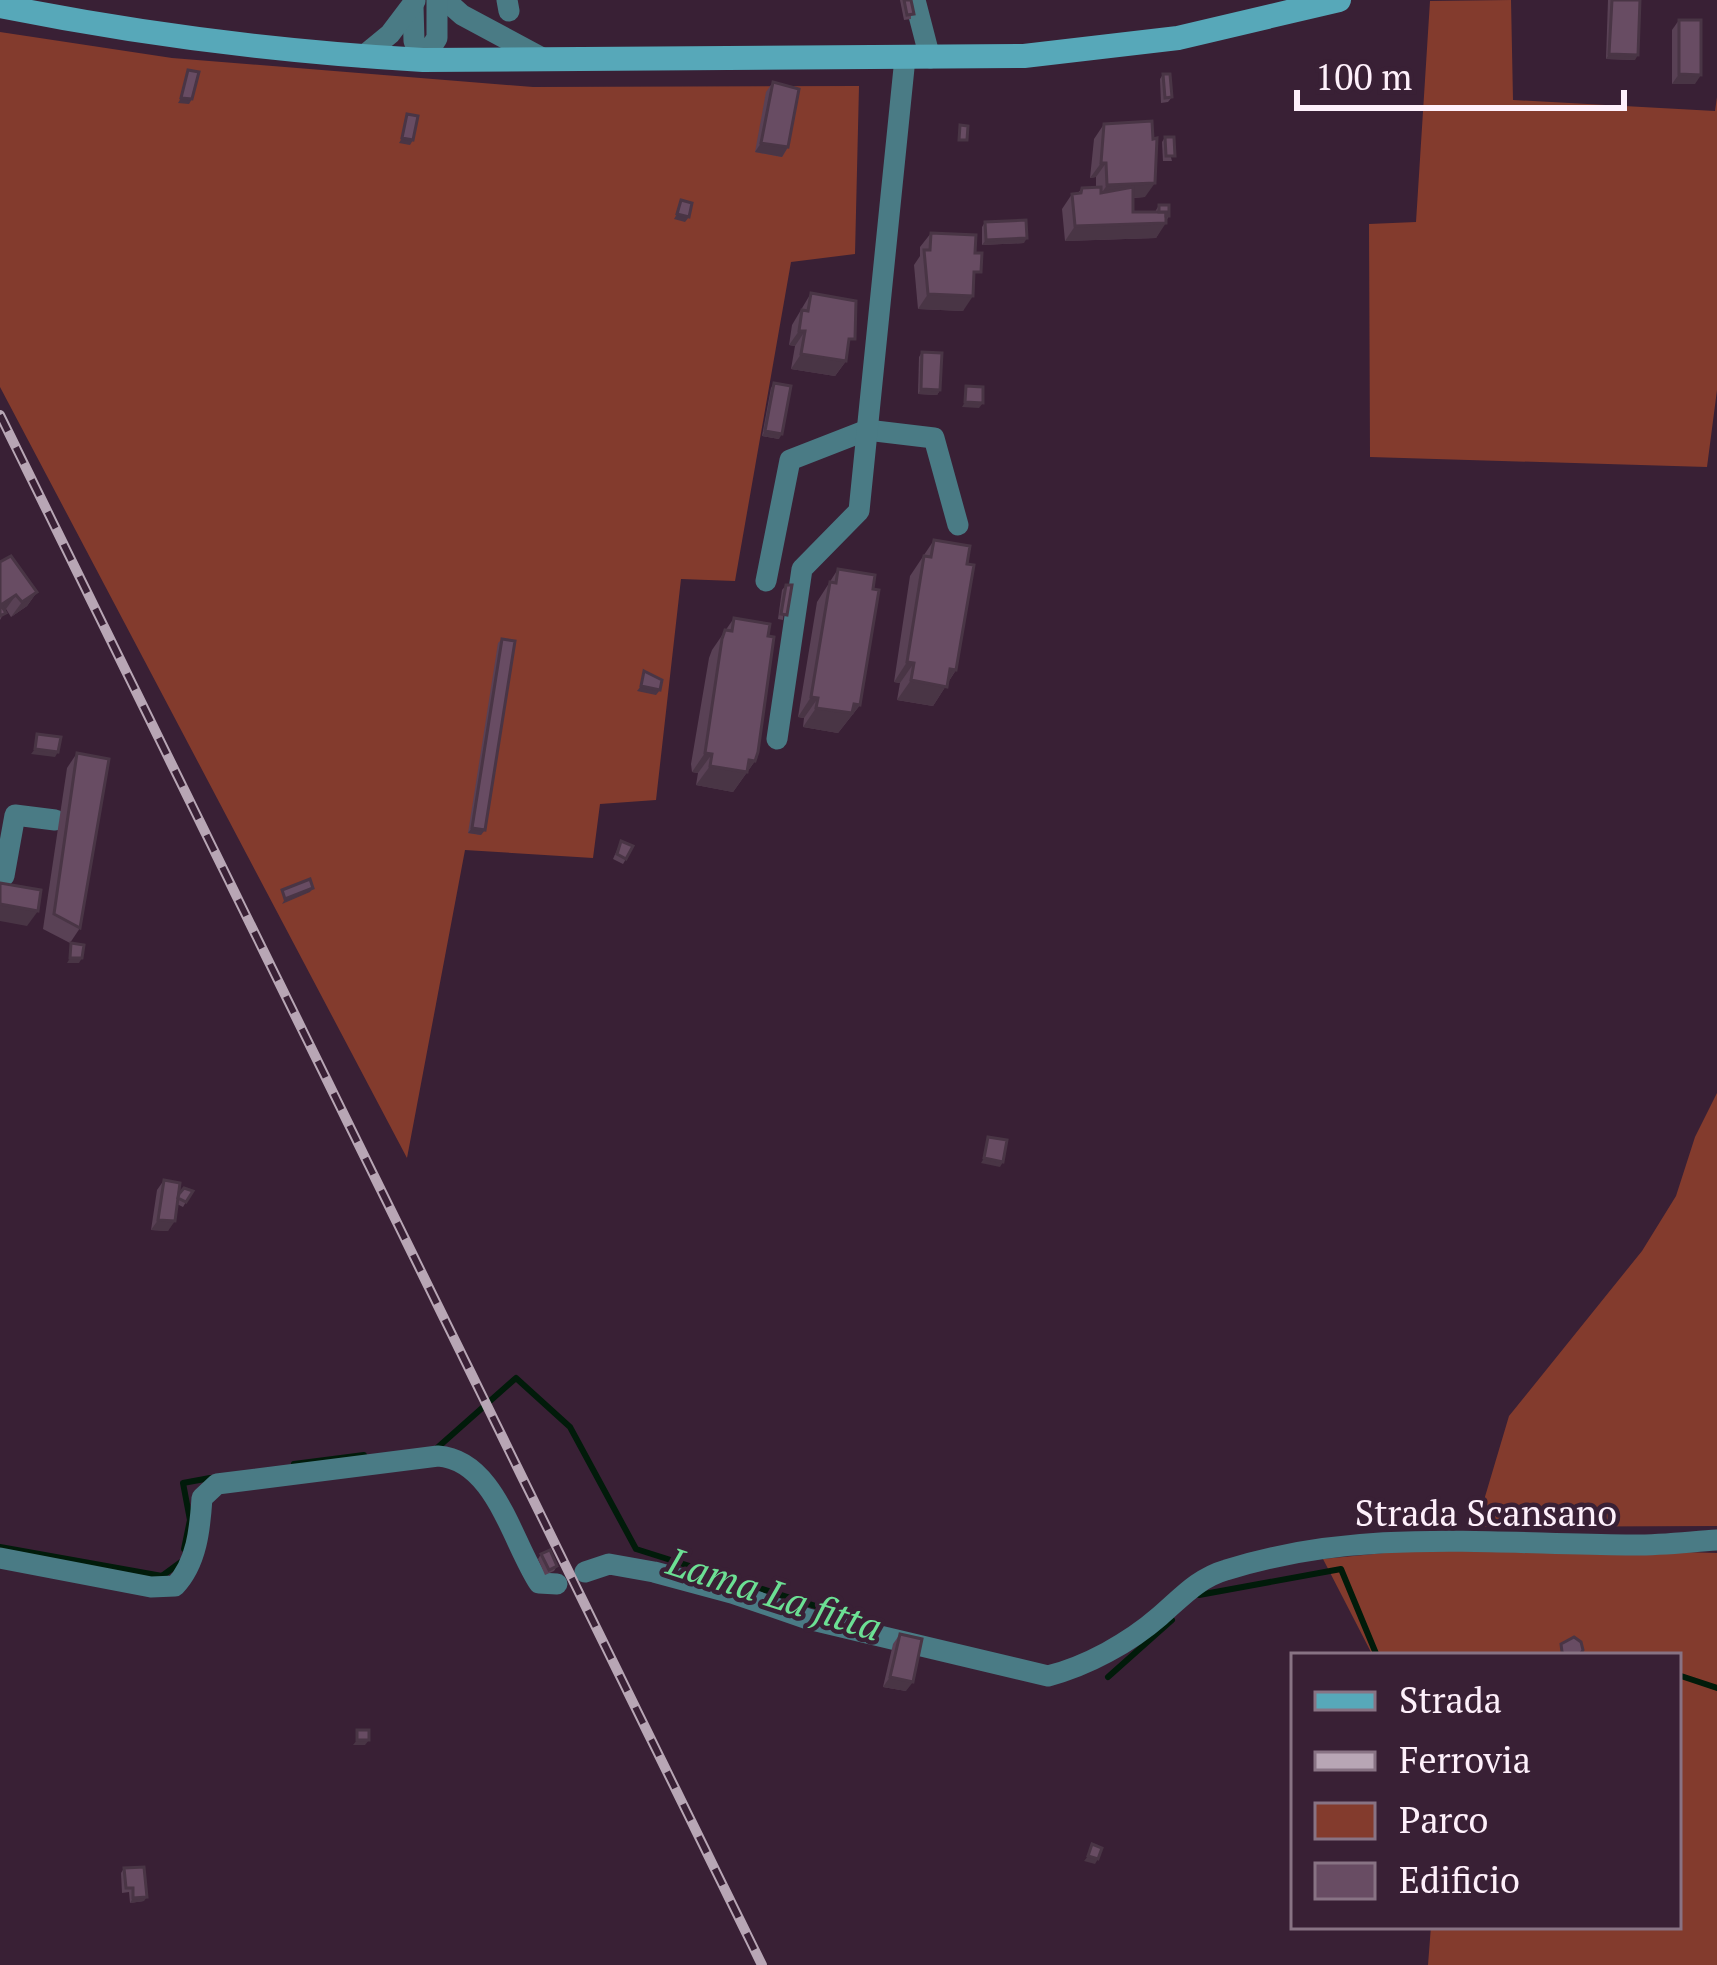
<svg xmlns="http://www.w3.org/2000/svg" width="1717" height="1965" font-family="'PT Serif',serif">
<rect width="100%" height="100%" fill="#392035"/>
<g fill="#833b2d">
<path d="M1511,0L1513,100L1715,111L1717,97V390L1707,467L1370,457L1369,224L1416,222L1430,1Z"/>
<path d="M0,32L172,58L533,87L859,86L855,254L791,262L735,581L681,579L656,800L600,804L593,858L465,850L407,1158L0,387Z"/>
<path d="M1717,1093V1526L1476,1527L1509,1416L1642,1251L1676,1196L1695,1137Z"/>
<path d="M1455,1546L1717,1553V1965H1428L1431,1926H1678V1656H1373L1323,1559Z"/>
</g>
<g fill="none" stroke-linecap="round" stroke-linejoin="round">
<g stroke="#011b0a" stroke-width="6">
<path d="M437,1448L516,1378L570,1427L636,1549L869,1623"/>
<path d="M294,1464L364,1455"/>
<path d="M0,1547L162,1576L181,1562"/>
<path d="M184,1549L190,1520L183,1483L210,1478"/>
<path d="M1199,1595L1341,1569L1377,1656"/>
<path d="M1678,1675L1717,1688"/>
<path d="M1108,1677L1172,1620"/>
</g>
<g stroke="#4a7b85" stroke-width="21">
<path d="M445,0L462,15L544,59"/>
<path d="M507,0L509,11"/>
<path d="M915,0L930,58"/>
<path d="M413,6L414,41L423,60L437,38V0"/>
<path d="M362,57L390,34L415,1"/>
<path d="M766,581L790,460L867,430L934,438L958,525"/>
<path d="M777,739L802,569L859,511L905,58"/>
<path d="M0,876H4L15,815L55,820"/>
<path d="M0,1558L151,1587L175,1586C197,1563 200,1528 202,1498L217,1484L438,1456C495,1460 512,1542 539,1583L557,1584"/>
<path d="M585,1572L609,1564L654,1572L732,1593L808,1619L1048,1676C1087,1666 1129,1643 1160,1616C1181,1598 1198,1578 1226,1570C1359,1528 1490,1544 1626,1545C1656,1546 1687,1542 1717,1540"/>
</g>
<path stroke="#57a8b9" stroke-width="24" d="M0,6C139,34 282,52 423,60L1024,56L1178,38L1339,0"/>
<g stroke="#b8a6b5" stroke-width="10">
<path id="rail" d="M0,415L762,1965"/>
</g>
<use href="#rail" stroke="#392035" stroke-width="6" stroke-dasharray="18" stroke-linecap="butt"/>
</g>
<g fill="#594155">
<path d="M900,0H911V19L904,20Z"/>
<path d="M1608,0H1640L1635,60L1606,59Z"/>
<path d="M1679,20L1695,84H1672V30Z"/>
<path d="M1163,74L1172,97L1168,102L1161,103L1160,79Z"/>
<path d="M773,82L788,147L782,157L755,152L766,92Z"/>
<path d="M1104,124L1145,197L1133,198V212H1155L1159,205L1169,216L1156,238L1065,241L1062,209L1072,194L1078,193L1082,188L1096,187V177L1090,178L1094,139Z"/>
<path d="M1165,137L1172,161H1163L1162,142Z"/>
<path d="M985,222L1024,243L982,245V227Z"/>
<path d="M931,233L974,283L963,311L918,309L914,265L920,256V247Z"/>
<path d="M811,293L848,350L846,361L835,376L791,369L795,346L789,345L792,325Z"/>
<path d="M922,352L940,390L937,395L918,394L919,357Z"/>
<path d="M774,383L779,439L762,436L771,388Z"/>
<path d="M934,540L967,564L956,670L933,706L897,700L900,683L894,682L910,576Z"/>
<path d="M0,562L37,592L27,606L11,617L6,609L0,620Z"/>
<path d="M838,569L860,705L838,733L803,727L804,718L798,717L817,602Z"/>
<path d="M786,585L783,620L778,619L782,590Z"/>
<path d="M734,618L755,761L733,792L696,785L698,773L692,772L691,764L709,658L712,650Z"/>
<path d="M502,639L481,835L468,833L498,643Z"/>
<path d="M77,753L80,928L70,943L43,929L67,768Z"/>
<path d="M621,841L626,859L623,864L613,859Z"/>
<path d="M164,1180L186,1202L183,1207L177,1204L168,1231L151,1230L157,1190Z"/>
<path d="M541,1554L557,1566L554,1571L545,1575L538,1559Z"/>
<path d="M900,1634L906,1691L883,1687L893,1644Z"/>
<path d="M124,1868L144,1901L130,1903L129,1892L122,1893L121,1873Z"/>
</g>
<g fill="#493545">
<path d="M1609,54L1638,55L1635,60L1606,59Z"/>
<path d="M1679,74L1701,75L1695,84H1672Z"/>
<path d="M181,98L192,99L189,104L178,103Z"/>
<path d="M402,138L413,140L410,145L399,143Z"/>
<path d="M761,143L788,147L782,157L755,152Z"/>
<path d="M1101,163H1106L1096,177L1090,178Z"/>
<path d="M1155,183L1145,197L1097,200L1107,185Z"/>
<path d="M677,214L689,217L685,222L674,219Z"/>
<path d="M1166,223L1156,238L1065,241L1075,226Z"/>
<path d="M1027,238L1024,243L982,245L986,240Z"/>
<path d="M928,294L973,296L963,311L918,309Z"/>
<path d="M799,331H805L795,346L789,345Z"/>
<path d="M801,354L846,361L835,376L791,369Z"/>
<path d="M921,389L940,390L937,395L918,394Z"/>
<path d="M965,402L983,403L979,408L962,407Z"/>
<path d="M765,431L782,434L779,439L762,436Z"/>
<path d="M37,592L27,606L11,617L22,602Z"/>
<path d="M16,595L6,609L0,613V606Z"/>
<path d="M907,662L914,663L900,683L894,682Z"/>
<path d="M950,669L956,670L933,706L897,700L911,680Z"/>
<path d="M641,686L660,690L656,695L637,691Z"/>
<path d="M811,697L818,698L804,718L798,717Z"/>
<path d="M854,704L860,705L838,733L803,727L816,708Z"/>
<path d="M35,749L58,752L55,757L31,754Z"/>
<path d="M705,753L712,754L698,773L692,772Z"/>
<path d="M749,760L755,761L733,792L696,785L710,766Z"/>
<path d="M472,828L485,830L481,835L468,833Z"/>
<path d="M313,888L310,892L282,904L285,899Z"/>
<path d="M0,904L38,911L27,926L0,921Z"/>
<path d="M70,958H82L79,963H67Z"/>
<path d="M984,1158L1003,1162L1000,1167L981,1163Z"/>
<path d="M158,1220L175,1221L168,1231L151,1230Z"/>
<path d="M890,1677L913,1682L906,1691L883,1687Z"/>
<path d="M357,1740H369L365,1745H353Z"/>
<path d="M1088,1856L1098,1859L1095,1864L1084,1861Z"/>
<path d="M147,1897L144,1901L130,1903L133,1898Z"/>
</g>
<g fill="#684c63" stroke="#493545" stroke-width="3">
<path d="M904,0H911L914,14L907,15Z"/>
<path d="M1612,0H1640L1638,55L1609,54Z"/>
<path d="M1679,20H1701V75L1679,74Z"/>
<path d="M188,70L199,72L192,99L181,98Z"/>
<path d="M1163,74H1170L1172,97L1165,98Z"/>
<path d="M773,82L799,89L788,147L761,143Z"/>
<path d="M407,114L418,116L413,140L402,138Z"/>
<path d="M1152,121L1153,139L1157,138L1155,183L1107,185L1106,163H1101L1104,124Z"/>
<path d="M960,125L968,126L967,140H959Z"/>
<path d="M1165,137H1174L1175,156H1166Z"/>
<path d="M1101,187V193L1133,187V212H1166V223L1075,226L1072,194L1081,193L1082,188Z"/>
<path d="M681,200L692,203L689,217L677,214Z"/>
<path d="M1159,205H1169V216H1166V212H1159Z"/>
<path d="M1026,220L1027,238L986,240L985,222Z"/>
<path d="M931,233L976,235L975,253H982L981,272H974L973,296L928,294L924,250H930Z"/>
<path d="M811,293L856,301L855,339H849L846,361L801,354L805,331H799L802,310L808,311Z"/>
<path d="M922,352L942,353L940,390L921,389Z"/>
<path d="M774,383L791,386L782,434L765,431Z"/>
<path d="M966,386L983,387V403L965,402Z"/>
<path d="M934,540L970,546L967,564L974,565L956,670L950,669L947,687L911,680L914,663L907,662L924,556L931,557Z"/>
<path d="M11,556L37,592L22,602L16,595L1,605L6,613L0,616V562Z"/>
<path d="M838,569L875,575L873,589L879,590L860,705L854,704L852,713L816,708L818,698L811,697L830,582L836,583Z"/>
<path d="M786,585H792L787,615L781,614Z"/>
<path d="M734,618L770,624L768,636L774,637L758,752L755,761L749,760L747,772L710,766L712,754L705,753L722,639L725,630L732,631Z"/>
<path d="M502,639L515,641L485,830L472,828Z"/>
<path d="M644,671L662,680L660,690L641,686Z"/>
<path d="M37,734L61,737L58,752L35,749Z"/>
<path d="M77,753L109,759L80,928L54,914Z"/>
<path d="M621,841L633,846L626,859L617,854Z"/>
<path d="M310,879L313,888L285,899L282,890Z"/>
<path d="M0,883L41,890L38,911L0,904Z"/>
<path d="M71,943L84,945L82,958H70Z"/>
<path d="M988,1137L1007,1140L1003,1162L984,1158Z"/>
<path d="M164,1180L180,1183L175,1221L158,1220Z"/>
<path d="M184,1188L193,1191L186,1202L178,1198L179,1194Z"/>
<path d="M550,1550L557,1566L549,1570L541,1554Z"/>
<path d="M900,1634L922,1639L913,1682L890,1677Z"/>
<path d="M1574,1637L1581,1642L1583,1650L1579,1656H1566L1562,1652L1561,1644Z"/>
<rect x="357" y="1730" width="12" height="10"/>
<path d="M1092,1844L1102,1848L1098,1859L1088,1856Z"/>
<path d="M144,1867L147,1897L133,1898V1888H126L124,1868Z"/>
</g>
<g text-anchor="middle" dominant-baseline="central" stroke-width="9" stroke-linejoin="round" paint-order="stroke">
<g font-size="36" fill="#fef0fb" stroke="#392035">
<text x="1486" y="1512">Strada Scansano</text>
</g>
<g font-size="39" font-style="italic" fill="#6ce094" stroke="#392035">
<text transform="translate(775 1593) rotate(18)">Lama La fitta</text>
</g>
</g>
<rect x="1291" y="1653" width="390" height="276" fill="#392035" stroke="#887384" stroke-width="3"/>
<rect x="1315" y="1692" width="60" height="18" fill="#57a8b9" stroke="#887384" stroke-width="3"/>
<text x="1399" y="1713" font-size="36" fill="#fef0fb">Strada</text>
<rect x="1315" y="1752" width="60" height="18" fill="#b8a6b5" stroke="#887384" stroke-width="3"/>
<text x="1399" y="1773" font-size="36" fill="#fef0fb">Ferrovia</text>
<rect x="1315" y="1803" width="60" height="36" fill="#833b2d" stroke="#887384" stroke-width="3"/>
<text x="1399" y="1833" font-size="36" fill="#fef0fb">Parco</text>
<rect x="1315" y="1863" width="60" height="36" fill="#684c63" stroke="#887384" stroke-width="3"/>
<text x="1399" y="1893" font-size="36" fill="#fef0fb">Edificio</text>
<path d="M1297 90v18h327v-18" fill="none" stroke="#fef0fb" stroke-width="6"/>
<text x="1315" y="90" font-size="36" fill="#fef0fb" stroke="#392035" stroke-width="9" paint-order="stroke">100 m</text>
</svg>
